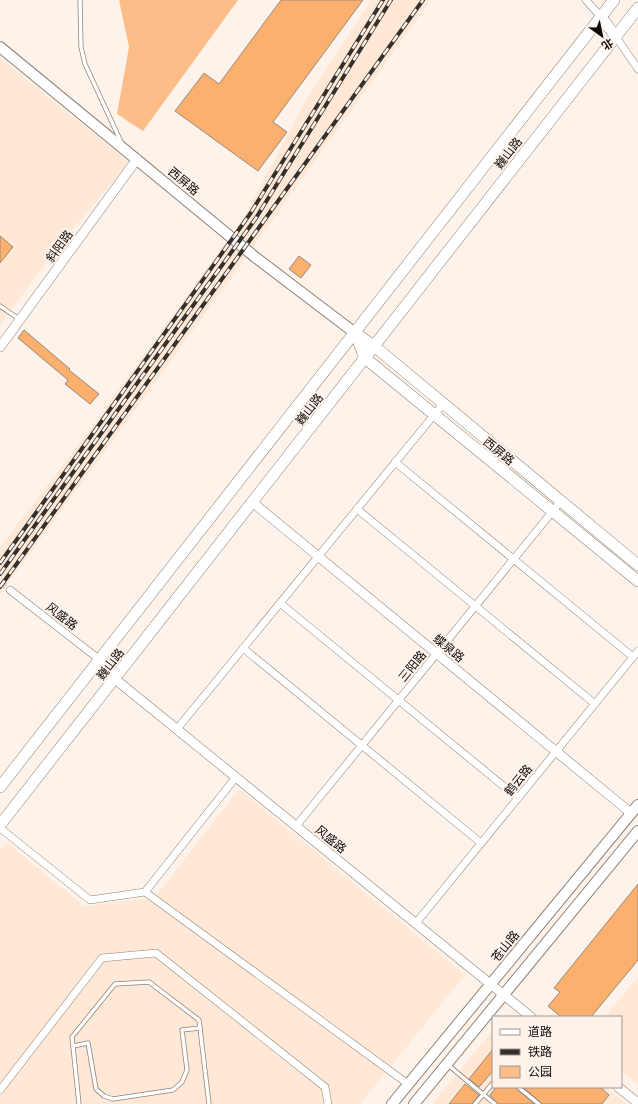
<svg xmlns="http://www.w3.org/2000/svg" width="638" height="1104" font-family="'Noto Sans','Noto Sans SC',sans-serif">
<rect width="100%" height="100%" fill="#fdf3eb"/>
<g fill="#ffe8d6">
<path d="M371,0H431L150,390L0,594V547L88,432L244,217L305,102Z"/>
<path d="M0,58L129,162L55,251L0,325Z"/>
<path d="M239,789L465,975L360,1104H0V850L6,842L84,906L155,897Z"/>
<path d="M638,977V1085L621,1071V1017H605Z"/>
<path d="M493,1030V1087H606L626,1104H432Z"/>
</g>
<path fill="#fcbd89" d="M119,0H238L143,131L117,114L129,47Z"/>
<g fill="#fcb06e" stroke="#98897d">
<path d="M281,0H363L273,122L287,132L258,171L175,111L204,73L219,84Z"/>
<path d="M0,236L13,247L0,263Z"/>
<path d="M299,256L311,265L301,278L289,269Z"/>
<path d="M24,330L70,369L69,370L99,394L90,404L65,384L68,380L18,338Z"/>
<path d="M638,884V960L591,1017H561L548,1006L560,992L554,988Z"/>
<path d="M493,1049V1071L479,1087L469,1079Z"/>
<path d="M465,1084L479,1095L472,1104H449Z"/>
<path d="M496,1087H515L534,1104H498L490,1095Z"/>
<path d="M523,1087H600L609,1095L602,1104H542Z"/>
</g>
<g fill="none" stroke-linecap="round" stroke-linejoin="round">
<path stroke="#d9d0c9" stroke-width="7" stroke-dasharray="7 3.5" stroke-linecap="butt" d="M0,582L10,590"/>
<g stroke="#8f8175" stroke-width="5">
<g id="service">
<path d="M80,0L81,47L85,64L122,144"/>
<path d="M0,306L19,319"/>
<path d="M73,1046L88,1043L96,1089L104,1096L113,1099L173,1090L182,1082L187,1070L182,1030L200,1028"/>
<path d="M448,1065L495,1104"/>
<path d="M518,1087L539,1104"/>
<path d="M79,1104L72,1037L115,984L149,982L199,1020L209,1104"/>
<path d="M475,1104L493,1083"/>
</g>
</g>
<g stroke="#8f8175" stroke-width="8">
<g id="minor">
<path d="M586,0L601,17"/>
<path d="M616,37L638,69"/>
<path d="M395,462L633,657"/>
<path d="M357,509L595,704"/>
<path d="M10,590L100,660"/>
<path d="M280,603L518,798"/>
<path d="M243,648L481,843"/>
<path d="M177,729L443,404"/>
<path d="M236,777L145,892L408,1084"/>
<path d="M296,826L561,501"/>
<path d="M0,828L90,900L145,892"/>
<path d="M416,923L638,651"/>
<path d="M0,1090L102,958L156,953L325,1087L328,1104"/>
</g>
</g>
<g stroke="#8f8175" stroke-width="10">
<g id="tertiary">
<path d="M0,347L137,159"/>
<path d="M252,502L631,813"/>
<path d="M115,679L531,1017"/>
<path d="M618,1087L638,1103"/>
</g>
</g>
<g stroke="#8f8175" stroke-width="12">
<g id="secondary">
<path d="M0,47L255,257L355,333"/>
<path d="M392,1104L638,805"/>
<path d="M414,1104L638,831"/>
</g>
</g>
<g stroke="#8f8175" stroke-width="12">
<g id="primary">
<path d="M355,333L365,358L638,581"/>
<path d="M355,333L374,346L638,565"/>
</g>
</g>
<g stroke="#8f8175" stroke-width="12">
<g id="trunk">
<path d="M601,17L616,37"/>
<path d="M100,660L115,679"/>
<path d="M0,787L614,0"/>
<path d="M0,825L638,8"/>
</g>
</g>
<use href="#service" stroke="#fff" stroke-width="3.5"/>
<use href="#minor" stroke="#fff" stroke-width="7"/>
<use href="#tertiary" stroke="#fff" stroke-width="9"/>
<use href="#secondary" stroke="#fff" stroke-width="10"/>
<use href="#primary" stroke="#fff" stroke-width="11"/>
<use href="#trunk" stroke="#fff" stroke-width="11"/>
<g stroke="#35302b" stroke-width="4">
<g id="rail">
<path d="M0,563L250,214L383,0"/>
<path d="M0,574L256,218L391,0"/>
<path d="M0,587L423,0"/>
</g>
</g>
<use href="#rail" stroke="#fdf3eb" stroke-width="2.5" stroke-dasharray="8" stroke-linecap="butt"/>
</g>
<g text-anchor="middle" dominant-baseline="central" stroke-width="4" stroke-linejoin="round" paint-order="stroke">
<g font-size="12" fill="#100b07" stroke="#fdf3eb">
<text transform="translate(508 153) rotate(-52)">巍山路</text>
<text transform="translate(184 181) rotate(40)">西屏路</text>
<text transform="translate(59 246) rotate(-54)">斜阳路</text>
<text transform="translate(309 409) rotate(-52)">巍山路</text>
<text transform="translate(499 451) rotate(39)">西屏路</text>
<text transform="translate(62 616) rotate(38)">风盛路</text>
<text transform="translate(449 648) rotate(39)">蝶泉路</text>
<text transform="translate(110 664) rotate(-52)">巍山路</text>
<text transform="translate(412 666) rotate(-51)">三阳路</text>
<text transform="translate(518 780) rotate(-51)">鹤云路</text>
<text transform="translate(331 839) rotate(39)">风盛路</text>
<text transform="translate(505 946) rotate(-51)">苍山路</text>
</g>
</g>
<rect x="492" y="1016" width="130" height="72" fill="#fdf3eb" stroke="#9e9690"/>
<rect x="500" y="1029" width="20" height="6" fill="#ffffff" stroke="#9e9690"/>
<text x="528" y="1036" font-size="12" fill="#100b07">道路</text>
<rect x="500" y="1049" width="20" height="6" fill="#35302b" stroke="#9e9690"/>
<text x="528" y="1056" font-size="12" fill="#100b07">铁路</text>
<rect x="500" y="1066" width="20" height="12" fill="#fcbd89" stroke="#9e9690"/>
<text x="528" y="1076" font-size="12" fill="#100b07">公园</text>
<g transform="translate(602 36) rotate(147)" stroke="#fdf3eb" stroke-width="3" paint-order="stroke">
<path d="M0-3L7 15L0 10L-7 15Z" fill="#100b07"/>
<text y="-6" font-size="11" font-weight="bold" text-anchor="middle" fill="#100b07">北</text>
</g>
</svg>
